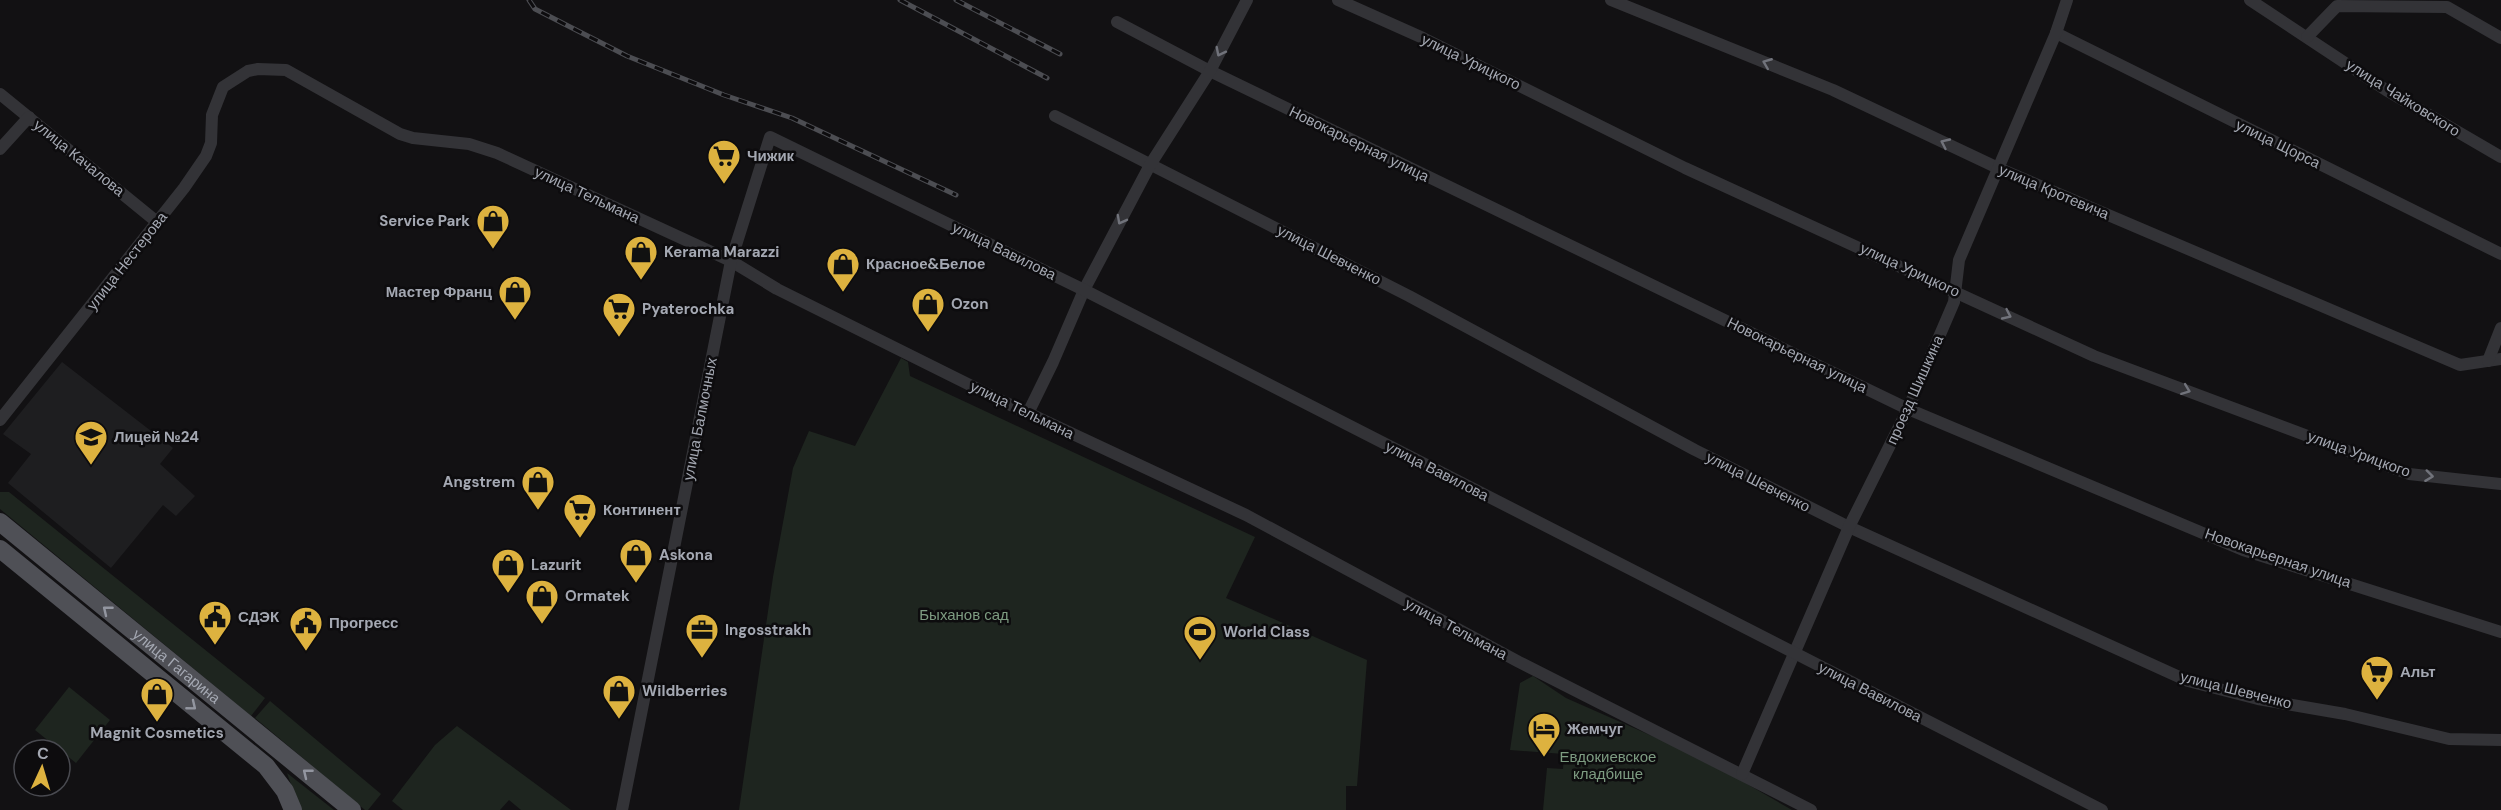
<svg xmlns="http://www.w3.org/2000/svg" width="2501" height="810" font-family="'DM Sans',sans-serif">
<rect width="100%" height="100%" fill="#121113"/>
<path fill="#1e1e20" d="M62,362L173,448L160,464L195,496L176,516L163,505L111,568L8,483L31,454L3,434Z"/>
<g fill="#1e251f">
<path d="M901,358L908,362L910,376L1255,537L1226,598L1367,660L1357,786H1346V810H739L773,577L793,468L809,431L855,446Z"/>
<path d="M0,492H9L265,698L251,716L0,509Z"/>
<path d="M1533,676L1566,698L1702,758L1792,810H1543L1547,768L1563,769L1564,754L1510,750L1520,683Z"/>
<path d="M69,687L110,720L76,763L35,730Z"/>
<path d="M270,701L381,794L368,810H365L255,718Z"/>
<path d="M457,726L571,810H521L509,800L500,810H403L392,801L435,745Z"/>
<path d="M287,773L334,810H300Z"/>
</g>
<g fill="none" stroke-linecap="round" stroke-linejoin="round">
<g stroke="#333337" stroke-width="12">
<path d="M1338,0L1423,38L1685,168L2094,356L2409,474L2501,484"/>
<path d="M1611,0L1833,90L1998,168L2460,365L2501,359"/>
<path d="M2250,0L2386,90L2501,157"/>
<path d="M1117,22L1210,71L1908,409L2243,550L2501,632"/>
<path d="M2056,33L2501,254"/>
<path d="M2307,37L2337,6L2447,7L2501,38"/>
<path d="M0,94L157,222"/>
<path d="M1055,116L1409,296L1695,450L1849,527L2188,681L2258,699L2345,714L2449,739L2501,740"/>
<path d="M0,149L29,117"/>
<path d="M2488,361L2501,328"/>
<path d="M1028,413L1053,362L1084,290L1150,165L1210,71L1247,0"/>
<path d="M0,420L184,188L206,156L211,143L212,115L223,87L248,71L258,69L286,70L400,134L413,138L469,144L497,153L731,261L777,289L1000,400L1246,515L1519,662L1811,810"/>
<path d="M1742,774L1849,527L1908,409L1954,302L1959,260L2056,33L2067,0"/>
<path d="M622,810L731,261L770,137L1084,290L2102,810"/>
</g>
<g stroke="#4f5056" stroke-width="18">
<path id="s1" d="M0,522L352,810"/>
<path d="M0,549L266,766L285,791L293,810"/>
</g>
<g stroke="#4c4d52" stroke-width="5">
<g id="rail">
<path d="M529,0L535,9L627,56L724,95L792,118L956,195"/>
<path d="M900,0L1047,78"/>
<path d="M956,0L1060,54"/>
</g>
</g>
<use href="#rail" stroke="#0d0c0e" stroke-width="3" stroke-dasharray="9" stroke-linecap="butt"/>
</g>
<defs><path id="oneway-chevron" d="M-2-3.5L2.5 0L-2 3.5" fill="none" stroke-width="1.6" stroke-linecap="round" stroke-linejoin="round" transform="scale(1.5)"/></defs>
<g stroke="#71737b">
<use href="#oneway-chevron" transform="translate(1220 52) rotate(117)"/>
<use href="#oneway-chevron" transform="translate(1767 63) rotate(-158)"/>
<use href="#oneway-chevron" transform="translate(1945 143) rotate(-155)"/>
<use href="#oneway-chevron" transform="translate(1121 220) rotate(118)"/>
<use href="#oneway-chevron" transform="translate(2007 315) rotate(25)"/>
<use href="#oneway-chevron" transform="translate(2186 390) rotate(21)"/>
<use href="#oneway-chevron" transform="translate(2429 476) rotate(7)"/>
</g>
<g stroke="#9396a0">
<use href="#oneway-chevron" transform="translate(107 610) rotate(-141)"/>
<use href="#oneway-chevron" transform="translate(192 706) rotate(39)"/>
<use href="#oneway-chevron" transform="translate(307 773) rotate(-141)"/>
</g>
<defs>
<g id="supermarket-pin" transform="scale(1.725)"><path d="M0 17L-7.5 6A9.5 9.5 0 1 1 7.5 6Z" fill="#ddb23f" stroke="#0d0c0e"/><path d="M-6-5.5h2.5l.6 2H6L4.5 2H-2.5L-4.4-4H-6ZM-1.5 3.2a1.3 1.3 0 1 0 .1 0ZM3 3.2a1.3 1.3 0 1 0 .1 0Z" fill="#111"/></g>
<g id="shop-pin" transform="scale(1.725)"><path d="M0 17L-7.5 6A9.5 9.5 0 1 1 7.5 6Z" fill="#ddb23f" stroke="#0d0c0e"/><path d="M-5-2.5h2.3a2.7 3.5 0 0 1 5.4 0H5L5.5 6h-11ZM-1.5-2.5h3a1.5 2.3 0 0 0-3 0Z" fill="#111"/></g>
<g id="school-pin" transform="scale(1.725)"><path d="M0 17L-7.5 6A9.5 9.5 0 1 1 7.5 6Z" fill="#ddb23f" stroke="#0d0c0e"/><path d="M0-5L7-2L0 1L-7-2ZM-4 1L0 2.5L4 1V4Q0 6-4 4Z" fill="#111"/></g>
<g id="civic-pin" transform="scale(1.725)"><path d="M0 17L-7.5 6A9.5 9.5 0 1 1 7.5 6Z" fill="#ddb23f" stroke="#0d0c0e"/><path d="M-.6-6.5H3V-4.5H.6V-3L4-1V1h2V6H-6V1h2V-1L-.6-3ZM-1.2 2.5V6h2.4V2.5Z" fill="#111"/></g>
<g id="office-pin" transform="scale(1.725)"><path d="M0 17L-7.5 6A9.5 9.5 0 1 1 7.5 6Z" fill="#ddb23f" stroke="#0d0c0e"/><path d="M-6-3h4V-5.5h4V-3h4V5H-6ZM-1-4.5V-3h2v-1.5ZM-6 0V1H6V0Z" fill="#111"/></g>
<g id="stadium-pin" transform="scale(1.725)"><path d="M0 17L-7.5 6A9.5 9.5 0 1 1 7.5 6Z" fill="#ddb23f" stroke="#0d0c0e"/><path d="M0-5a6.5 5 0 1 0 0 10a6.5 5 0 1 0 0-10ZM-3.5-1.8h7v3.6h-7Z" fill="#111"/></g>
<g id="hotel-pin" transform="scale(1.725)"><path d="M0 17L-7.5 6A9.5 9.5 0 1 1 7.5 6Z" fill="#ddb23f" stroke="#0d0c0e"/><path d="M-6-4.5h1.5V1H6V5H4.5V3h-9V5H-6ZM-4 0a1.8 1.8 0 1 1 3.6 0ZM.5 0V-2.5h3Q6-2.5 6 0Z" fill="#111"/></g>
</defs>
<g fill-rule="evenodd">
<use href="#supermarket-pin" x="724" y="156"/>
<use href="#shop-pin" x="493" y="221"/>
<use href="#shop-pin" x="641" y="252"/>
<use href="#shop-pin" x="843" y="264"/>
<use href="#shop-pin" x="515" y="292"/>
<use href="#shop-pin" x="928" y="304"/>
<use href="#supermarket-pin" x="619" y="309"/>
<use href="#school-pin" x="91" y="437"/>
<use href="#shop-pin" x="538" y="482"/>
<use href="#supermarket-pin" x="580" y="510"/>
<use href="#shop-pin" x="636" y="555"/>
<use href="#shop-pin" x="508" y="565"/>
<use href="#shop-pin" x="542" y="596"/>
<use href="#civic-pin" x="215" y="617"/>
<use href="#civic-pin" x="306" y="623"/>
<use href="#office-pin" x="702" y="630"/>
<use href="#stadium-pin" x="1200" y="632"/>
<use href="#supermarket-pin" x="2377" y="672"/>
<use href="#shop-pin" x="619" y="691"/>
<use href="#shop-pin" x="157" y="694"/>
<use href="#hotel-pin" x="1544" y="729"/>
</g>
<g text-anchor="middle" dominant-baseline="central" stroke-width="5" stroke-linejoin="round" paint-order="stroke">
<g font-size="15" fill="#a4a8b2" stroke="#0d0c0e">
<text transform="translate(1471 62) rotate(26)">улица Урицкого</text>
<text transform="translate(2403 98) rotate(32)">улица Чайковского</text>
<text transform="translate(1359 144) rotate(26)">Новокарьерная улица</text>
<text transform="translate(2278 144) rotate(26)">улица Щорса</text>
<text transform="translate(79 158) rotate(39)">улица Качалова</text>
<text transform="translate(2054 192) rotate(23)">улица Кротевича</text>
<text transform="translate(587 195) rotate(25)">улица Тельмана</text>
<text transform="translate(1004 251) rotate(26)">улица Вавилова</text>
<text transform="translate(1329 255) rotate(27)">улица Шевченко</text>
<text transform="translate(127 261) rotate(-52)">улица Нестерова</text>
<text transform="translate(1910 270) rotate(25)">улица Урицкого</text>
<text transform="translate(1797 355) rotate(26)">Новокарьерная улица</text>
<text transform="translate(1915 390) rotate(-66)">проезд Шишкина</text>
<text transform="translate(1022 410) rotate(26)">улица Тельмана</text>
<text transform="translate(700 419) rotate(-79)">улица Балмочных</text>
<text transform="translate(2359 454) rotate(20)">улица Урицкого</text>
<text transform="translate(1437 471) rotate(27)">улица Вавилова</text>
<text transform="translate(1758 482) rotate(27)">улица Шевченко</text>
<text transform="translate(2278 558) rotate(19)">Новокарьерная улица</text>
<text transform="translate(1456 629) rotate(28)">улица Тельмана</text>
<text stroke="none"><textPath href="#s1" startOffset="228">улица Гагарина</textPath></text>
<text transform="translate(2236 690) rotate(14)">улица Шевченко</text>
<text transform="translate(1870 692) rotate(27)">улица Вавилова</text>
</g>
<g font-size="15" font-weight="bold" fill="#a4a8b2" stroke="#0d0c0e" text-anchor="start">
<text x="747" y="156">Чижик</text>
<text x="470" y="221" text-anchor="end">Service Park</text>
<text x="664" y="252">Kerama Marazzi</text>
<text x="866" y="264">Красное&amp;Белое</text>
<text x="492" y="292" text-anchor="end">Мастер Франц</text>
<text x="951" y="304">Ozon</text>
<text x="642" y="309">Pyaterochka</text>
<text x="114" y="437">Лицей №24</text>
<text x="515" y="482" text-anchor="end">Angstrem</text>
<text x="603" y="510">Континент</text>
<text x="659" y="555">Askona</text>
<text x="531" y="565">Lazurit</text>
<text x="565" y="596">Ormatek</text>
<text x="238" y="617">СДЭК</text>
<text x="329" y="623">Прогресс</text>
<text x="725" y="630">Ingosstrakh</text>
<text x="1223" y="632">World Class</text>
<text x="2400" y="672">Альт</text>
<text x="642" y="691">Wildberries</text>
<text x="1567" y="729">Жемчуг</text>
<text x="157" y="733" text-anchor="middle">Magnit Cosmetics</text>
</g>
<g font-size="15" fill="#7d9b81" stroke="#0d0c0e">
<text x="964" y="615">Быханов сад</text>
<text x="1608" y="757">Евдокиевское<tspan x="1608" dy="17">кладбище</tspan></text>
</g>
</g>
<g transform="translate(42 768) rotate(4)"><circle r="28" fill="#0d0c0e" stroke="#494a50" stroke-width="1.5"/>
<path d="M0-4.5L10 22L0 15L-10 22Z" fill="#ddb23f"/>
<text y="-9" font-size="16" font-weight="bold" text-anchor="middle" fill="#a4a8b2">С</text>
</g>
</svg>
